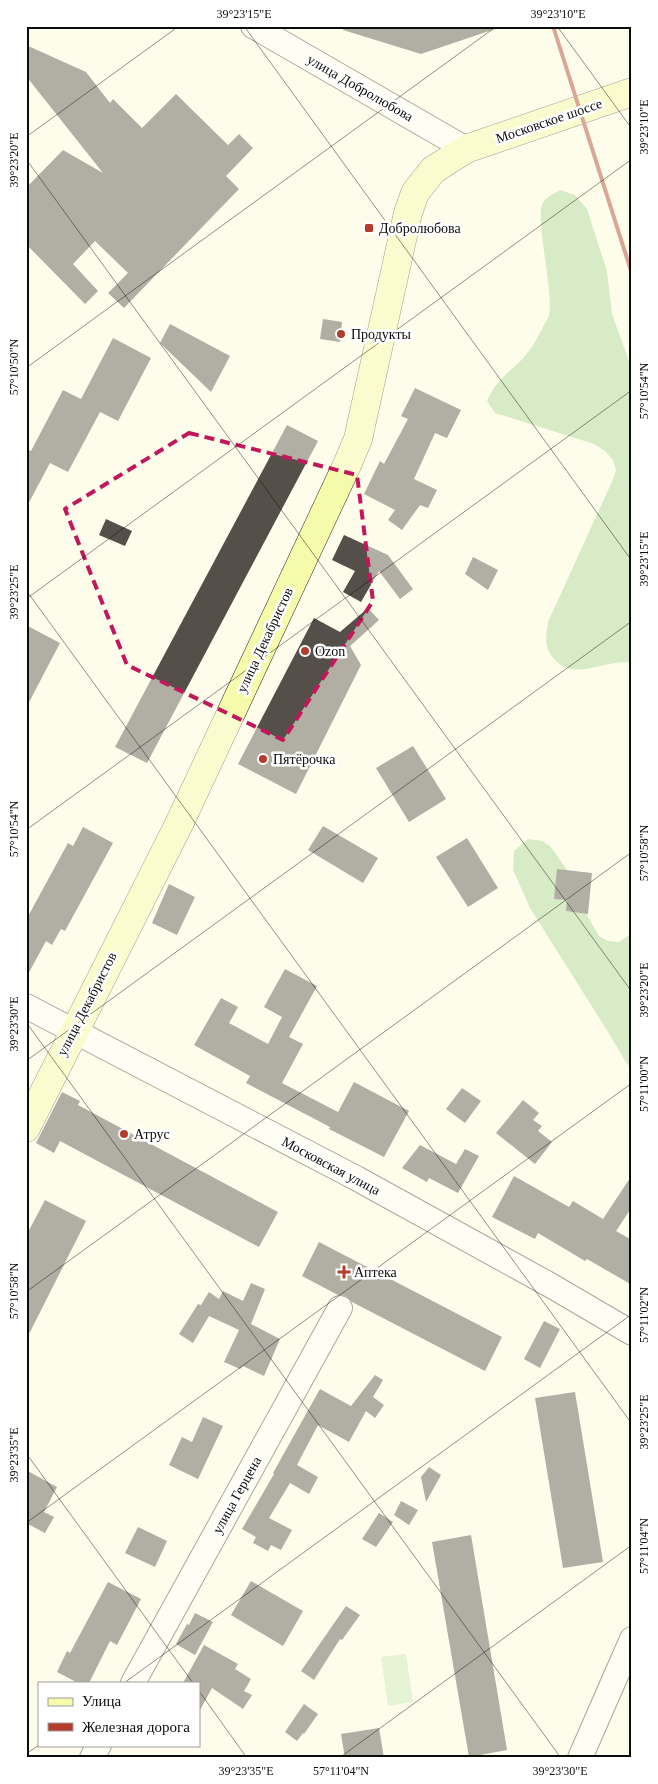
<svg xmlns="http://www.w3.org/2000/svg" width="658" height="1784" font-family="Georgia,serif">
<rect width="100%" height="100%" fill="#fefdec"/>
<path fill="#c9e6b8" d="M406,1654L413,1702L388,1706L381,1657Z"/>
<g fill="#aad699">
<path d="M560,190L575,195L587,209L607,271L612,314L632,369V663C605,658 575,683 554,659C543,646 546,638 548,622L614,477L616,470L613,460L605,451L594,444L495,413L487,401C498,375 513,372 528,352C534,345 538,336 542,329C544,324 548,320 549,315C554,289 533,214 544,201C548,196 555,193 560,190Z"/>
<path d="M528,839L542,841L550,846L578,885L588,917L599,936L608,941L619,942L632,933V1067L627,1064L608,1032L530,908L513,870L514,851Z"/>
</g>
<g fill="#544f49">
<path d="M344,26H494L495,29L421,54L343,30Z"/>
<path d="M26,45L86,72L110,103L113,99L142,128L176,94L228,145L239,134L253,148L226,176L239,189L124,308L108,293L128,273L95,241L73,264L98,291L85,304L26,244V188L63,150L103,173L26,76Z"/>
<path d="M323,319L342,322L340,342L320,339Z"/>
<path d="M170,324L230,356L211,392L160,343Z"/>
<path d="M113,338L151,358L118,421L100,412L68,472L50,463L26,508V449L31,451L63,390L81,399Z"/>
<path d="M415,388L461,410L447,438L435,433L414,479L437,490L428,508L420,505L402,530L388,520L395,510L364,494L380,461L384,464L408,419L401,416Z"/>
<path d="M287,425L318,441L147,763L115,747Z"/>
<path d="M106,519L132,531L125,546L99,535Z"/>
<path d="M344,535L388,555L413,589L400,599L379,571L361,602L343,592L355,571L332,560Z"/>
<path d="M473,557L498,570L488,590L465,574Z"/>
<path d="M368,608L379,620L350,646L361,665L296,794L238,764L314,618L340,632Z"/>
<path d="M26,625L60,643L26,708Z"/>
<path d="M413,746L446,799L409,822L376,768Z"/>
<path d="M323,826L378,858L363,883L308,850Z"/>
<path d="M83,827L113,843L65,931L61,929L52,945L46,941L26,978V920L68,843L73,846Z"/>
<path d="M467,838L498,888L468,907L436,857Z"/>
<path d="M557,869L592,873L588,914L566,911L567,900L554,899Z"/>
<path d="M169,884L195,897L177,935L152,923Z"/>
<path d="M285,969L317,986L289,1037L303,1044L282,1083L338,1112L354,1082L409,1111L384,1157L329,1129L330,1127L246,1083L250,1076L194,1045L221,998L238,1007L229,1023L268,1044L282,1017L264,1007Z"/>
<path d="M462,1088L481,1101L465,1123L446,1109Z"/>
<path d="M62,1092L80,1101L78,1105L278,1212L259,1247L60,1141L54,1153L36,1143Z"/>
<path d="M523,1100L539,1113L533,1120L542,1126L538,1131L552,1142L535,1164L496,1133Z"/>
<path d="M420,1145L456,1164L465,1149L479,1156L458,1193L429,1178L427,1182L402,1168Z"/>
<path d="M632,1175V1207L616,1231L632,1240V1285L587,1259L585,1261L538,1233L535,1239L492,1217L514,1176L569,1207L573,1201L603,1219Z"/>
<path d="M45,1200L86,1221L26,1340V1236Z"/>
<path d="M319,1242L502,1337L485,1371L352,1302L346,1296L338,1295L302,1276Z"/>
<path d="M251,1283L265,1289L251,1324L280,1339L264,1376L243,1366L240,1369L224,1362L239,1330L209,1316L193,1343L179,1334L198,1304L201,1305L209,1292L219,1299L223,1291L243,1301Z"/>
<path d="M544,1321L560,1329L540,1368L524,1359Z"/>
<path d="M375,1375L383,1380L373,1397L384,1405L375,1418L366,1411L349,1442L318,1425L297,1465L318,1477L309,1494L290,1483L269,1518L292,1530L281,1550L271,1545L268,1551L253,1543L256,1537L242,1529L274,1474L273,1473L320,1389L351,1406Z"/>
<path d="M575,1392L603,1562L563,1568L535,1398Z"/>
<path d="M203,1417L223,1426L198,1479L169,1465L182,1437L192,1442Z"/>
<path d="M429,1467L441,1475L426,1502L421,1477Z"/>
<path d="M26,1470L57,1487L44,1512L54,1517L45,1533L26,1523Z"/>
<path d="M401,1501L418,1510L409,1525L394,1515Z"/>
<path d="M379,1513L393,1522L376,1547L362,1539Z"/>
<path d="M138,1527L167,1541L155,1567L125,1553Z"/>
<path d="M471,1535L507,1750L469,1757L432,1542Z"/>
<path d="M251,1581L303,1611L283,1646L231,1615Z"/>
<path d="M108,1582L141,1599L117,1645L110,1641L89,1683H78L57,1672L67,1651L70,1653Z"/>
<path d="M346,1606L360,1615L342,1640L340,1639L314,1680L301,1671Z"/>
<path d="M195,1613L213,1622L195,1655L176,1644L187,1624L189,1625Z"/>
<path d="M204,1645L238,1664L235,1669L251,1679L244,1691L252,1695L243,1709L212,1688L199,1712V1683H183Z"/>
<path d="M304,1704L318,1714L304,1734L303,1733L297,1741L285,1732Z"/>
<path d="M379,1728L384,1758H345L341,1734Z"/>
</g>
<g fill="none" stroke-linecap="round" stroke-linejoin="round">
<g stroke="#3f3f3f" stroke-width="26">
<g id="street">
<path d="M253,26L466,149"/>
<path d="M26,1006L356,1178L550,1285L632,1333"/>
<path d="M133,1683L340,1308"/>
<path d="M92,1758L99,1745"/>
<path d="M580,1758L632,1639"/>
</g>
</g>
<g stroke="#2e2e2e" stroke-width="29">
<path id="secondary" d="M26,1128L180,822L347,465L358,439L408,213L415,193L433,170L466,149L632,92"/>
</g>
<use href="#street" stroke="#fff" stroke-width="24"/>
<use href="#secondary" stroke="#f6faab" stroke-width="28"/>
<path stroke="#b33c2d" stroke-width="4" d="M553,26L632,274"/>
</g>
<path d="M0 0H658V1784H0ZM189,433L357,475L373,601L283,740L127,665L65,509Z" fill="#fefdec" fill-opacity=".55" fill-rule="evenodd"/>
<path fill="none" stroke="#c2185b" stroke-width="4" stroke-dasharray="10 6" stroke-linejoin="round" d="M189,433L357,475L373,601L283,740L127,665L65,509Z"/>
<path fill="none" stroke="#0c0c0c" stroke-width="1" stroke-opacity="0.45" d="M244,26L632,561M557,26L632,129M26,137L179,26M26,159L632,992M26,368L497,26M26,590L632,1424M26,599L632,159M26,830L632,390M26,1022L561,1758M26,1061L632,621M26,1292L632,852M26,1453L193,1683M26,1523L632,1083M124,1683L632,1314M199,1691L247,1758M26,1754L39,1745M339,1758L632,1545"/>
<g fill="#b33c2d" stroke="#fff" stroke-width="2">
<rect x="364" y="223" width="10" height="10" rx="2.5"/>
<circle cx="341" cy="334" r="5"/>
<circle cx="305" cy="651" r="5"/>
<circle cx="263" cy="759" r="5"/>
<circle cx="124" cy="1134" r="5"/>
<path d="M341.5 1264.5h5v5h5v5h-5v5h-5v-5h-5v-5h5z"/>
</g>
<g text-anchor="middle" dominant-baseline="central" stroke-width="5" stroke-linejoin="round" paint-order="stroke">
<g font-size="14" fill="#0c0c0c" stroke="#fff">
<text transform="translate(360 88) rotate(30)">улица Добролюбова</text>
<text transform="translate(549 121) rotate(-19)">Московское шоссе</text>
<text transform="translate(265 640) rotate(-65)">улица Декабристов</text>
<text transform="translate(87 1004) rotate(-63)">улица Декабристов</text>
<text transform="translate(331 1166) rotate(28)">Московская улица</text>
<text transform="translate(237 1495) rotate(-61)">улица Герцена</text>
</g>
<g font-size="14" fill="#0c0c0c" stroke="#fff" text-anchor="start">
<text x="379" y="228">Добролюбова</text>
<text x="351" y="334">Продукты</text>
<text x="315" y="651">Ozon</text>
<text x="273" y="759">Пятёрочка</text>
<text x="134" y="1134">Атрус</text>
<text x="354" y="1272">Аптека</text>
</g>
</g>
<rect width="658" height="1784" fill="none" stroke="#ffffff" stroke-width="55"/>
<rect x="38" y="1682" width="162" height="65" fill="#ffffff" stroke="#9e9e9e"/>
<rect x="48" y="1698" width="25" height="8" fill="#f6faab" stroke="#9e9e9e"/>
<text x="82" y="1706" font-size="15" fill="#0c0c0c">Улица</text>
<rect x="48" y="1723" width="25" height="8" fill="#b33c2d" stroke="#9e9e9e"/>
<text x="82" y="1732" font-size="15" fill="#0c0c0c">Железная дорога</text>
<rect x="28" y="28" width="602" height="1728" fill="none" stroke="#0c0c0c" stroke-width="2"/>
<g font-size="12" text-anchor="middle" fill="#0c0c0c">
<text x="244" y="18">39°23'15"E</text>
<text x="558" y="18">39°23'10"E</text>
<text transform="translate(644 127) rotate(-90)" y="4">39°23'10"E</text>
<text transform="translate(14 160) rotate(-90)" y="4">39°23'20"E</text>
<text transform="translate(14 367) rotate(-90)" y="4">57°10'50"N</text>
<text transform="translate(644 391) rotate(-90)" y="4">57°10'54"N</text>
<text transform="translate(644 559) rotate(-90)" y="4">39°23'15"E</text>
<text transform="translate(14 592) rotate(-90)" y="4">39°23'25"E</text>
<text transform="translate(14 829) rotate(-90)" y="4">57°10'54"N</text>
<text transform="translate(644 853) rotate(-90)" y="4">57°10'58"N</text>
<text transform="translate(644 990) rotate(-90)" y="4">39°23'20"E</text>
<text transform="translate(14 1024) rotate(-90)" y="4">39°23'30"E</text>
<text transform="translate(644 1084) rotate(-90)" y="4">57°11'00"N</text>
<text transform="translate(14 1291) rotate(-90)" y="4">57°10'58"N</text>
<text transform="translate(644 1315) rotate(-90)" y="4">57°11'02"N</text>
<text transform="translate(644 1422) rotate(-90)" y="4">39°23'25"E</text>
<text transform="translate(14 1455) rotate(-90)" y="4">39°23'35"E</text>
<text transform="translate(644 1546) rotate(-90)" y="4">57°11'04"N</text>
<text x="246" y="1775">39°23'35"E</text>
<text x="341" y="1775">57°11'04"N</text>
<text x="560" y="1775">39°23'30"E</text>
</g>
</svg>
